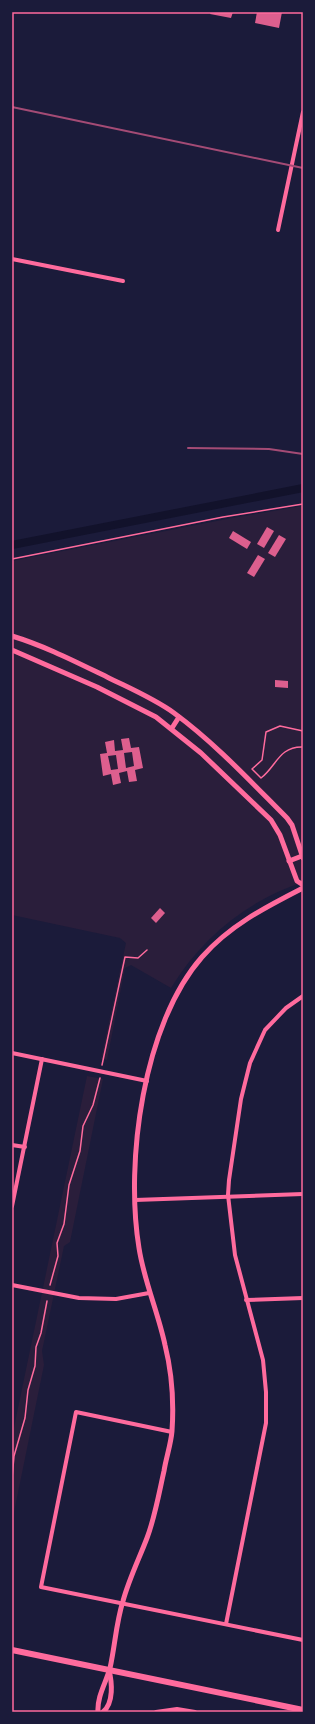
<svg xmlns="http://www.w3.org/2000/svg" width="315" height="1724" font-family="'PT Serif',serif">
<rect width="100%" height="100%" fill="#1b1b3a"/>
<g fill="#2a1e3b">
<path d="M303,506V882C247,901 202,937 171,988L131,965L125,968L107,1060L101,1059L126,943L120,938L12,915V561L232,518Z"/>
<path d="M87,1076L103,1079L70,1242L64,1246L42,1351L44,1365L12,1522V1437Z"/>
</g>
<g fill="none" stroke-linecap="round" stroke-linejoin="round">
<path stroke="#12122b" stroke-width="8" d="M12,545L303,488"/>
</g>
<g fill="#dd5f8e" fill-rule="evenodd">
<path d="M211,12H233L231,18L210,14Z"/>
<path d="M257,12H282L279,28L255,23Z"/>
<path d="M267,527L274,531L264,548L257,544Z"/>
<path d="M233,531L251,542L247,549L229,538Z"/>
<path d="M279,535L286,539L275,557L268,553Z"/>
<path d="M258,555L265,559L254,577L247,573Z"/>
<path d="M275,680L288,681V688L275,687Z"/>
<path d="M129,738L131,748L139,747L143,768L135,770L137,781L129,782L127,771L119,773L121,783L113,785L111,774L103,776L100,754L107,753L105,742L114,740L115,751L123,750L121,739ZM132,752L134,766L126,768L124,753ZM116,755L118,769L111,770L108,756Z"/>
<path d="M160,908L165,913L156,923L151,918Z"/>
</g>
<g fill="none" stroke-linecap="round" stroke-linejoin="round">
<g stroke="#ff6b9d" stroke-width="1.5">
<path d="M12,559L223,517L303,504"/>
<path d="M303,731L280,726L266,732L262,760L252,769L261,778C276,767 279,746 303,747"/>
<path d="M102,1065L125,957L138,958L147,950"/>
<path d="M50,1285L58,1256L57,1243L64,1224L69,1185L80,1151L83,1126L93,1105L100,1078"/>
<path d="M12,1478L14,1456L25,1418L28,1390L35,1366L36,1347L41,1333L47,1301"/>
</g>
<g stroke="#ff6b9d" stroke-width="4">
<path d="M278,230L303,112"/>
<path d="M12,259L123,281"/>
<path d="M12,1053L147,1081"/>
<path d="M12,1145L25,1147"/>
<path d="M135,1200L303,1194"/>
<path d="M12,1206L42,1059"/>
<path d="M12,1285L79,1298L116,1299L149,1293"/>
<path d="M246,1300L303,1298"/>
<path d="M172,1432L76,1412L41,1587L303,1640"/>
<path d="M226,1624L266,1423V1392L263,1360L235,1255L228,1195L229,1180L241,1099L250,1063L265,1030L286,1008L303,996"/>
<path d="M156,1712L177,1709L195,1712"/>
</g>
<g stroke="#ff6b9d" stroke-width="5">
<path d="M12,636C45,646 76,662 107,677C129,688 153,698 174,713C215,743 251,782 287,818L292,825L303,858"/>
<path d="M12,650L97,687L156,717L201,753L271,820L280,835L297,881L303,885"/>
<path d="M172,728L179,717"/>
<path d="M289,861L302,856"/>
<path d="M98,1712C97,1696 106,1683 110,1668C115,1646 116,1623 123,1601C129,1579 139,1559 147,1538C155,1517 159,1493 164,1471C166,1458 171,1444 172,1431C174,1402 172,1373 165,1345C158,1312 144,1281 139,1248C125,1162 143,1024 202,957C230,925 266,907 303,888"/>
<path d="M103,1712C114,1703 112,1682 109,1670"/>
</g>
<path stroke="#ff6b9d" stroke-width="6" d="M12,1650L303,1710"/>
<g stroke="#a44b75" stroke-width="2">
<path d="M12,107L303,168"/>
<path d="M188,448L269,449L303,454"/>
</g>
</g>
<rect width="315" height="1724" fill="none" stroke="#1b1b3a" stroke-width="26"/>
<rect x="13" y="13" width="289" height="1698" fill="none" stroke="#ff6b9d" stroke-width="1.5"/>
</svg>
